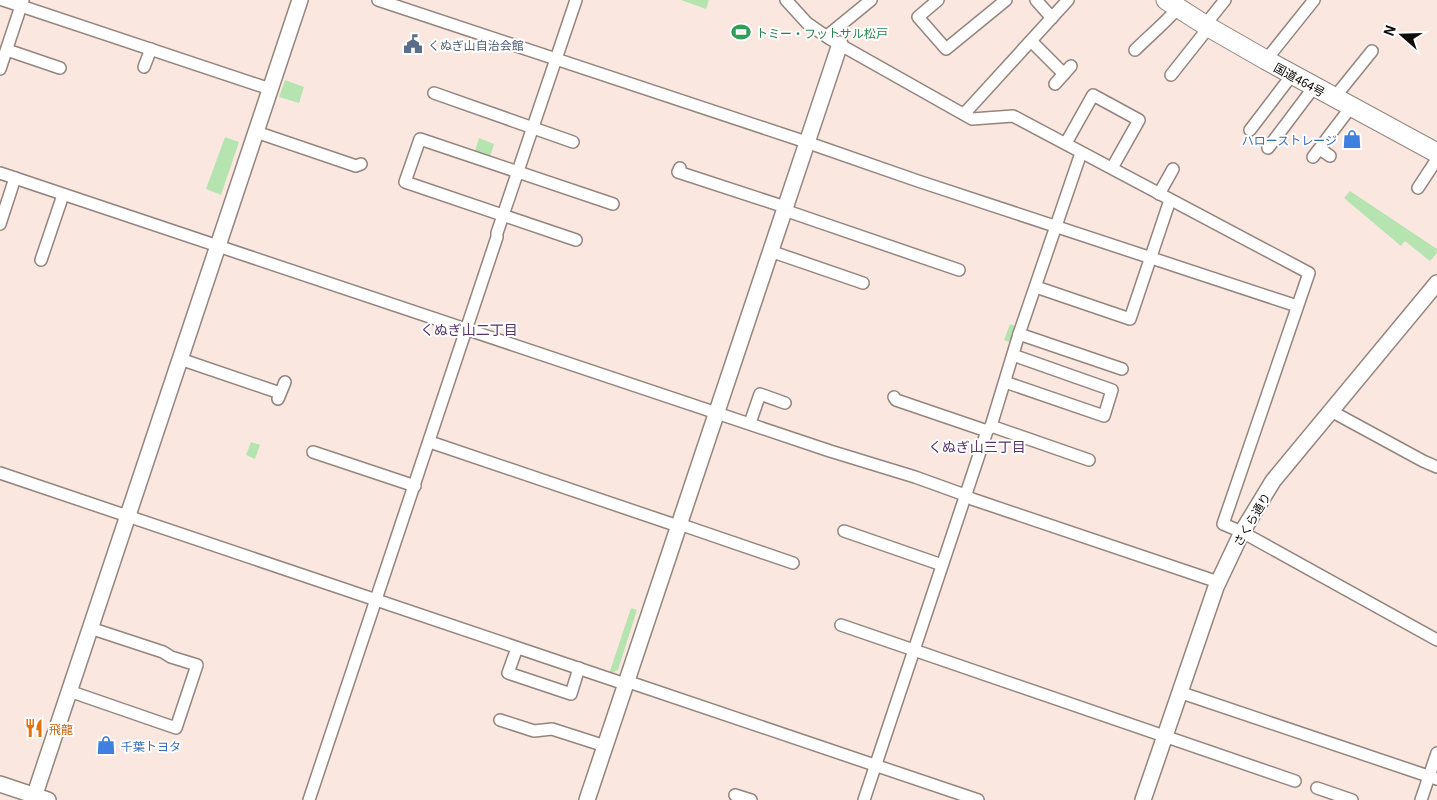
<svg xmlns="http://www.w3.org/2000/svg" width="1437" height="800" font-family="Georgia,'Noto Sans JP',serif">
<rect width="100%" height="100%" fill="#fae8e0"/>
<g fill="#b6e4b0">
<path d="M681,0H709L706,9Z"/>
<path d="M285,80L304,87L299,103L279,97Z"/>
<path d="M225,137L239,142L221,195L206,189Z"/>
<path d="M479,138L494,144L490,157L475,151Z"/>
<path d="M1350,191L1437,249V253L1430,261L1405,241L1401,246L1344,198Z"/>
<path d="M1010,324L1018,327L1012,343L1004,340Z"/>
<path d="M251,442L260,445L255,459L246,455Z"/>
<path d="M631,608L637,610L618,670L609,674Z"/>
</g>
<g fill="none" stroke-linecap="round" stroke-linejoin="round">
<g stroke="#94847d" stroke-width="14">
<g id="minor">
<path d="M3,0L270,89"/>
<path d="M378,0L806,142L918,181L1297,306"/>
<path d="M786,0L807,23L830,39L972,119L1013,116L1309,273L1223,524L1242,532L1437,640"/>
<path d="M938,0L918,17L946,49L1006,0"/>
<path d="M1036,0L1052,18"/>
<path d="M1205,25L1225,0"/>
<path d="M827,36L871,0"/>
<path d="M1031,41L1064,74"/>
<path d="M7,50L60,68"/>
<path d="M1135,50C1149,36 1164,24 1177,9"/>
<path d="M1266,60L1314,0"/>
<path d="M144,67L151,49"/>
<path d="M0,69L23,0"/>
<path d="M1171,75L1209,27"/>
<path d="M1055,84L1071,66"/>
<path d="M434,93L573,142"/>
<path d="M1334,98L1372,51"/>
<path d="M964,114L1068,0"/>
<path d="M1250,130L1292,75"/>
<path d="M256,132L356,166L361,164"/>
<path d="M1066,143L1093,95L1139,120L1112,168"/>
<path d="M1268,148L1314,87"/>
<path d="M1320,149L1330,156"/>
<path d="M1313,157L1351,107"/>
<path d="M680,168L678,172L785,207"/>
<path d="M0,173L830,451L915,477L965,495L972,499L1218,582"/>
<path d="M1418,188L1437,159"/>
<path d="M1159,194L1173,169"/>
<path d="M784,210L959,270"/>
<path d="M0,224L15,178"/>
<path d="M576,240L405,182L420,139L613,204"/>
<path d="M770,251L863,283"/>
<path d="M41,260L63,195"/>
<path d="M1036,287L1130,319L1170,200"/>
<path d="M1019,334L1122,369"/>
<path d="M180,359L280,393"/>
<path d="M1005,382L1104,416L1112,390L1013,355"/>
<path d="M894,397L896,400L987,431"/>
<path d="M278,399L285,382"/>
<path d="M1331,411L1423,461L1437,467"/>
<path d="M750,423L760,394L785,403"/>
<path d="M991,426L1089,460"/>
<path d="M430,442L678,526"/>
<path d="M313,452L415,486"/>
<path d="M0,473C208,543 417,614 625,684"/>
<path d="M679,524L793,563"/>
<path d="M844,531L942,565"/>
<path d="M841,625L1295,781"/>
<path d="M517,648L508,673L571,694L579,668"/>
<path d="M626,681L978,800"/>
<path d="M69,691L176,728L197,665L171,657L163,652L90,628"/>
<path d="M1179,692L1437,779"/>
<path d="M500,720L534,731L552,729L605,746"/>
<path d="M1317,788L1352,800"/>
<path d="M735,795L751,800"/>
<path d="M309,800L497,237V233L576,0"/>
<path d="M864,800L987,431L991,426L1019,334L1081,153"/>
<path d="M1421,800L1437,753"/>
</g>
</g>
<g stroke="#94847d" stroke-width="18">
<g id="tertiary">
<path d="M0,784L48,800"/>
<path d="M33,800L300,0"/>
<path d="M587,800L840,44"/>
<path d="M1143,800L1216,587L1242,532L1273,481L1437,283"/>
</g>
</g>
<g stroke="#94847d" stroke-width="21">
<path id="trunk" d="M1166,0L1205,25L1266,60L1437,153"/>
</g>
<use href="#minor" stroke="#fff" stroke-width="11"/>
<use href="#tertiary" stroke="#fff" stroke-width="15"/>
<use href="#trunk" stroke="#fff" stroke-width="19"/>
</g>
<defs>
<g id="stadium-bare" transform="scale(1.5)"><path d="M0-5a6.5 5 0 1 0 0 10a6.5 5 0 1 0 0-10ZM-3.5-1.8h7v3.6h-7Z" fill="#2e9e5b" stroke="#fff" stroke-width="2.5" paint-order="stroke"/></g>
<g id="civic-bare" transform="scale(1.5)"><path d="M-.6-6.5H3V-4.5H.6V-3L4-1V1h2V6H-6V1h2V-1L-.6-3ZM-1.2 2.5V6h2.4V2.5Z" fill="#5c6f8a" stroke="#fff" stroke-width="2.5" paint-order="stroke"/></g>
<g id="shop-bare" transform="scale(1.5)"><path d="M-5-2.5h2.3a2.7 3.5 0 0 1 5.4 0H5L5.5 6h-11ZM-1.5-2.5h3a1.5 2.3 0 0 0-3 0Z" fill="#3f7fe0" stroke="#fff" stroke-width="2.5" paint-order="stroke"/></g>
<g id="restaurant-bare" transform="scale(1.5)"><path d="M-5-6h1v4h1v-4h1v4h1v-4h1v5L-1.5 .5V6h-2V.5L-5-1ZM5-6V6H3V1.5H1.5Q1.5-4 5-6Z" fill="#e8710a" stroke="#fff" stroke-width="2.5" paint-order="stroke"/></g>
</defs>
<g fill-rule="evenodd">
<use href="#stadium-bare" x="741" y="32"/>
<use href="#civic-bare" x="413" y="44"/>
<use href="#shop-bare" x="1352" y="139"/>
<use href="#restaurant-bare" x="34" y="728"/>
<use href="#shop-bare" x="106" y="745"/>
</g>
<g text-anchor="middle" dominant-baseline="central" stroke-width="4" stroke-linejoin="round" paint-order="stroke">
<g font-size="12" fill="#27864d" stroke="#fff" text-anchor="start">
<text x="756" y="32">トミー・フットサル松戸</text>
</g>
<g font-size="12" fill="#4e5e75" stroke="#fff" text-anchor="start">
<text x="428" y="44">くぬぎ山自治会館</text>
</g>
<g font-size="12" fill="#110b09" stroke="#fff">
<text transform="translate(1300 79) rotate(29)">国道464号</text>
<text transform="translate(1251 519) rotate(-59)">さくら通り</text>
</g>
<g font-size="12" fill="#366cbe" stroke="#fff" text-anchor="end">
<text x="1337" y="139">ハローストレージ</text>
<text x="121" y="745" text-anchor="start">千葉トヨタ</text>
</g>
<g font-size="12" fill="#c56008" stroke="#fff" text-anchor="start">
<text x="49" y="728">飛龍</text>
</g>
<g font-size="14" fill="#56346e" stroke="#fff">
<text x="469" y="329">くぬぎ山二丁目</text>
<text x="977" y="446">くぬぎ山三丁目</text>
</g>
</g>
<g transform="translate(1402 35) rotate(290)" stroke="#ffffff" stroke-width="4" paint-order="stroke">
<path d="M0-4L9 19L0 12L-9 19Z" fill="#110b09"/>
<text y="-8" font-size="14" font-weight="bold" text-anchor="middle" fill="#110b09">N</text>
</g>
</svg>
